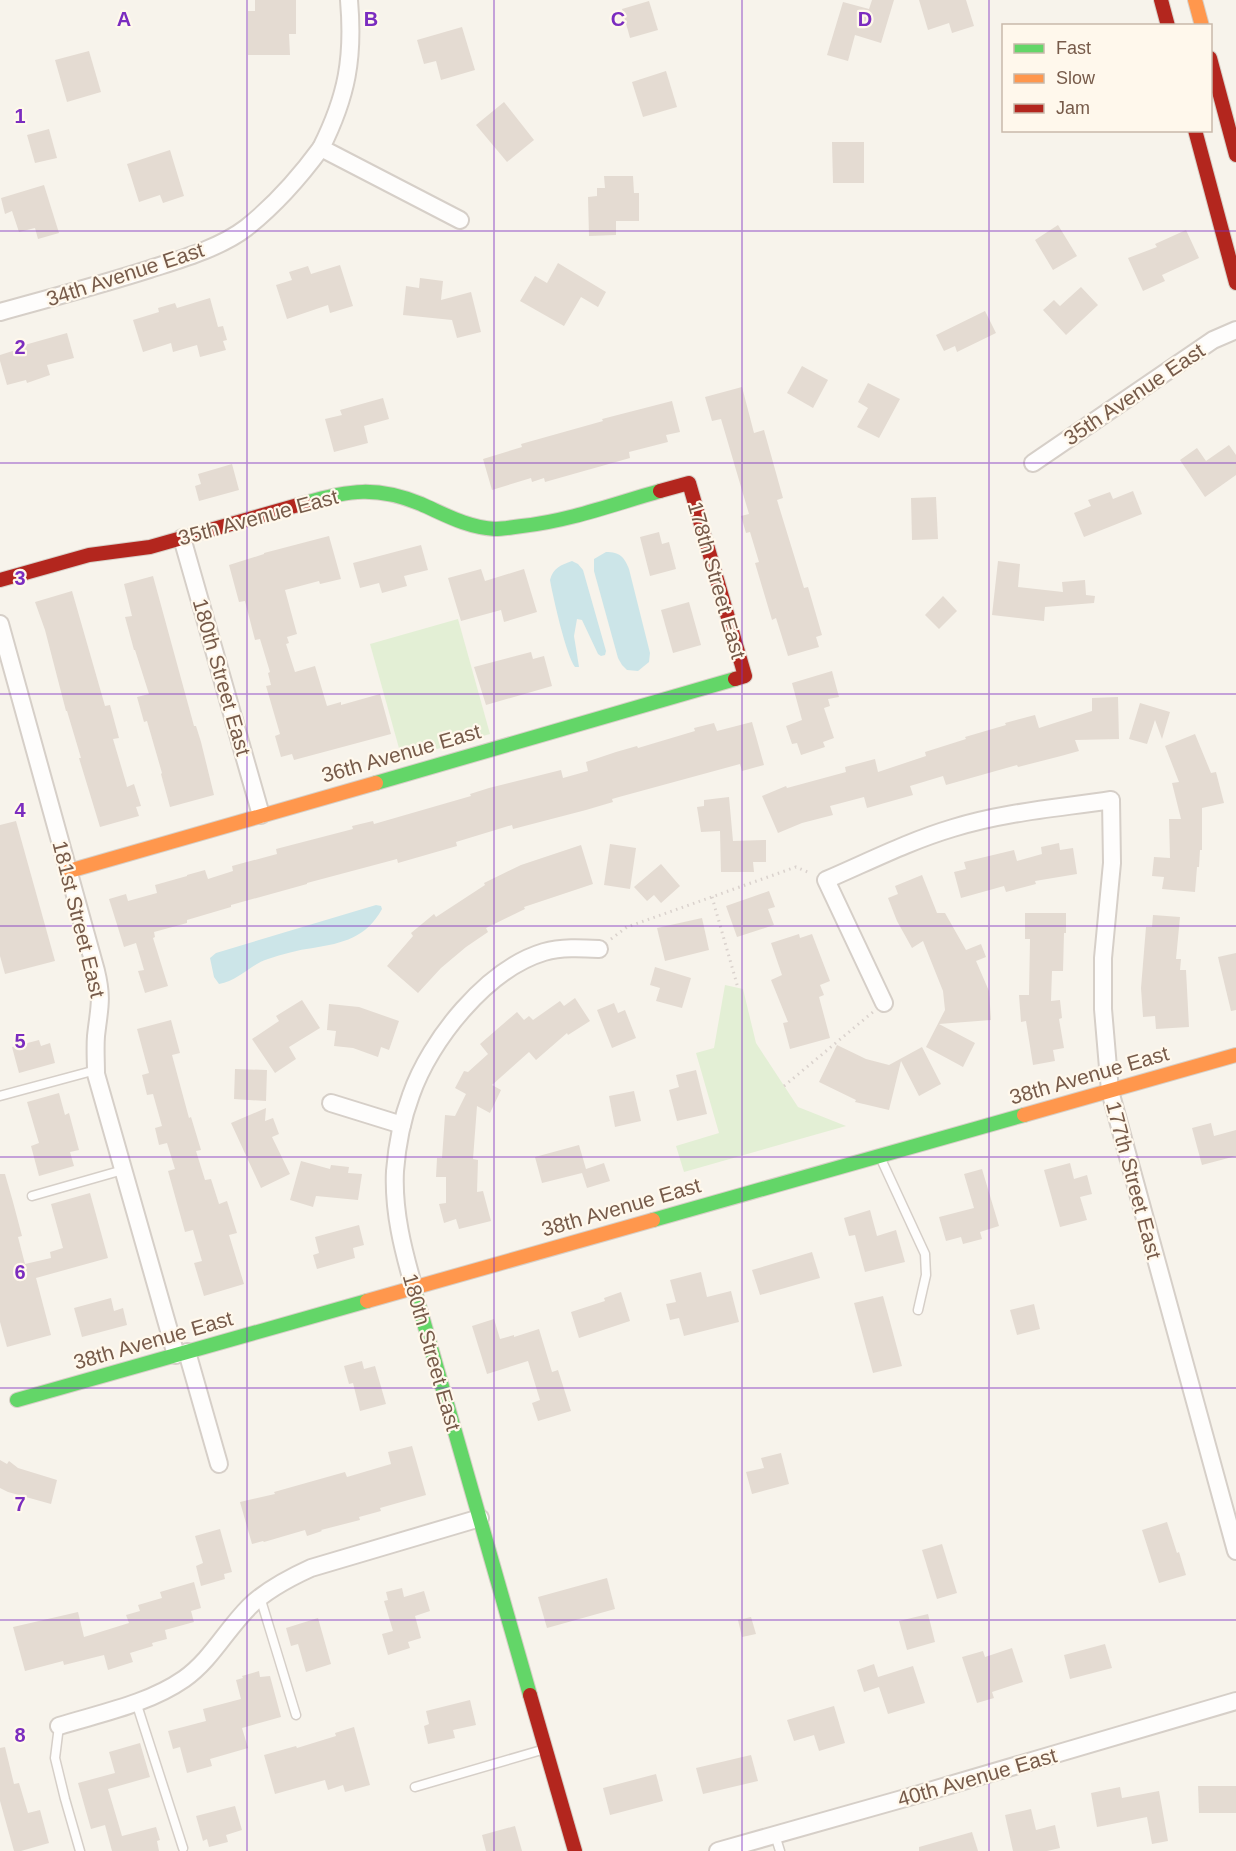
<svg xmlns="http://www.w3.org/2000/svg" width="1236" height="1851" font-family="Arial,sans-serif">
<rect width="100%" height="100%" fill="#f7f3eb"/>
<g fill="#e3efd5">
<path d="M458,619L490,734L402,759L370,644Z"/>
<path d="M725,985L743,989L756,1043L798,1107L846,1126L684,1172L676,1146L719,1133L696,1053L714,1048Z"/>
</g>
<g fill="#cce5e8">
<path d="M606,552C620,552 624,557 629,569L650,653L649,662L638,671L627,670L622,665L618,658L594,571V559Z"/>
<path d="M572,561L578,564L583,570L606,651L605,655L601,656L598,654L582,620L577,619L574,636L579,667H575C566,655 553,597 550,580C553,568 561,565 572,561Z"/>
<path d="M376,905L381,906L382,909C366,938 343,943 313,948C298,950 282,954 268,959C251,964 238,981 219,984L214,977L210,958L216,953Z"/>
</g>
<g fill="#e4dbd2">
<path d="M255,0H296V34H289L290,55H248V11H255Z"/>
<path d="M872,0H894L881,43L855,35L848,61L827,55L843,2L869,9Z"/>
<path d="M919,0H966L974,26L952,33L949,23L928,30Z"/>
<path d="M649,1L658,30L630,38L622,9Z"/>
<path d="M462,27L475,70L441,80L436,61L424,64L417,40Z"/>
<path d="M89,51L101,92L67,102L55,60Z"/>
<path d="M666,71L677,107L643,117L632,82Z"/>
<path d="M504,102L534,140L507,162L476,125Z"/>
<path d="M49,129L57,158L35,163L27,135Z"/>
<path d="M832,142H864V183H833Z"/>
<path d="M170,150L184,196L163,203L160,195L139,202L127,164Z"/>
<path d="M604,176H633L634,193H639V221H616V235L589,236L588,197L597,196V188H605Z"/>
<path d="M44,185L59,233L38,239L35,228L19,232L12,211L5,214L1,198Z"/>
<path d="M1058,225L1077,256L1053,270L1035,240Z"/>
<path d="M1186,230L1199,258L1162,275L1165,281L1143,291L1128,258L1157,247L1155,244Z"/>
<path d="M558,263L606,292L598,307L581,297L564,326L520,301L535,276L547,283Z"/>
<path d="M340,265L353,306L330,313L328,305L287,319L276,285L292,280L289,272L308,266L311,274Z"/>
<path d="M420,278L443,281L441,300L471,292L481,332L457,338L452,320L403,315L406,286L419,288Z"/>
<path d="M1081,287L1098,305L1066,335L1043,310L1054,300L1060,306Z"/>
<path d="M210,298L218,327L223,326L227,340L223,341L226,350L200,357L197,345L173,352L171,343L143,352L133,320L159,312L158,308L175,303L177,308Z"/>
<path d="M985,311L996,333L957,352L955,346L944,351L936,335Z"/>
<path d="M67,333L74,358L47,365L50,375L27,383L26,380L7,385L0,361V355L22,348L21,346Z"/>
<path d="M802,366L828,380L813,408L787,393Z"/>
<path d="M868,383L900,399L879,438L857,427L868,408L858,402Z"/>
<path d="M742,387L754,433L764,430L783,498L777,500L804,588L808,587L822,635L816,637L819,647L788,656L776,618L772,620L755,563L759,562L750,532L746,533L741,516L749,514L721,419L712,421L705,397Z"/>
<path d="M383,398L389,419L364,426L368,443L334,452L325,419L342,415L340,410Z"/>
<path d="M672,401L680,432L666,435L668,442L629,452L630,458L545,482L544,478L532,482L531,478L492,490L483,459L522,447L521,444L603,421L602,419Z"/>
<path d="M1229,445L1236,455V475L1205,497L1180,460L1197,448L1206,461Z"/>
<path d="M232,464L239,490L199,501L195,486L201,484L198,474Z"/>
<path d="M1133,491L1142,514L1084,537L1074,513L1091,506L1088,500L1110,492L1113,499Z"/>
<path d="M936,497L938,539L912,540L911,498Z"/>
<path d="M659,532L662,544L669,542L676,569L650,576L640,537Z"/>
<path d="M329,536L341,579L320,584L319,581L285,590L297,634L287,637L289,643L286,644L295,672L315,666L327,706L341,702V705L380,694L391,734L294,760L292,754L281,757L275,736L280,734L266,686L271,685L268,673L270,672L260,639L255,640L245,601L239,602L229,565L264,554V553Z"/>
<path d="M421,545L428,570L404,576L407,586L382,593L379,583L360,588L353,563Z"/>
<path d="M998,561L1020,564L1018,587L1063,592L1062,582L1085,580L1086,595L1095,596L1094,603L1045,607L1044,621L992,615Z"/>
<path d="M481,569L485,581L524,569L537,612L504,622L501,610L461,621L448,578Z"/>
<path d="M153,576L194,726H196L201,742L214,795L170,807L161,774L162,773L147,721L144,722L137,697L149,694L135,650H134L125,617L132,616L124,584Z"/>
<path d="M72,591L105,706L110,705L119,738L113,739L126,783L127,787L134,784L141,806L136,807L139,816L100,827L79,758H81L67,711H66L45,630L35,602Z"/>
<path d="M943,596L957,611L939,629L925,615Z"/>
<path d="M689,602L701,645L673,653L661,610Z"/>
<path d="M531,652L533,659L544,656L552,686L486,705L474,667Z"/>
<path d="M832,671L839,697L828,699L830,706L824,708L834,738L823,742L825,747L801,755L797,743L792,744L786,726L802,720L792,683Z"/>
<path d="M1118,697L1119,739L1075,740L1079,751L1061,756L1018,767L1017,765L946,785L943,776L910,786L913,795L867,808L864,797L830,806L833,815L802,823L778,833L762,796L786,786L787,788L846,772L845,767L875,759L878,772L926,756L925,752L966,739L965,737L1006,725L1005,723L1035,715L1039,728L1092,711V698Z"/>
<path d="M1140,703L1170,712L1162,739L1155,720L1147,744L1129,739Z"/>
<path d="M752,722L764,765L742,771L740,764L619,797L612,799L613,802L586,810L513,829L512,825L456,842L457,846L398,863L397,859L307,883V884L231,905V907L187,920V923L154,932L155,937L153,938L168,986L145,993L138,971L144,970L136,943L124,947L109,899L126,894L128,901L157,893L155,885L187,876V875L205,870L208,879L233,871L232,866L277,854L276,849L353,829L352,826L373,821L374,824L471,796L470,794L489,788L561,770L563,778L588,771L586,762L616,752L637,746L638,748L695,731L694,728L714,723L717,731Z"/>
<path d="M1195,734L1211,773L1216,772L1224,803L1202,808V850H1200L1199,867H1197L1195,892L1162,889L1164,877L1152,876L1154,857L1170,858L1169,819H1181L1172,783L1179,782L1165,746Z"/>
<path d="M729,797L733,841L766,840V862H753L754,872H721L720,831L701,832L697,807L704,806V800Z"/>
<path d="M16,821L55,961L5,974L0,956V825Z"/>
<path d="M1059,843L1060,850L1073,848L1077,874L1035,881L1036,884L1006,892L1004,886L961,898L954,872L966,869L964,862L1014,850L1017,861L1042,854L1041,847Z"/>
<path d="M610,844L636,848L630,889L604,885Z"/>
<path d="M581,845L593,884L524,907L525,909L486,928L488,932L466,947L441,968L418,993L387,966L413,936L411,933L434,914L436,917L485,885L484,883L521,865Z"/>
<path d="M661,864L680,886L661,903L654,895L647,901L634,887Z"/>
<path d="M922,875L937,913H945L966,950L981,944L986,957L976,961L989,991L991,1020L939,1024L975,1043L963,1067L926,1047L945,1010L943,991L923,941L912,948L897,921L888,898L898,894L895,886Z"/>
<path d="M769,891L775,907L768,909L774,925L737,937L726,906Z"/>
<path d="M1025,913H1066V933H1064L1063,971H1052L1051,1001L1060,1000L1062,1018L1059,1019L1064,1048L1053,1050L1055,1061L1033,1065L1026,1021L1021,1022L1019,995H1029L1030,939H1025Z"/>
<path d="M1153,915L1180,917L1176,959H1181L1180,970H1186L1189,1027L1156,1029L1155,1016L1143,1017L1141,988L1146,927H1152Z"/>
<path d="M702,918L709,950L665,961L657,928Z"/>
<path d="M799,934L800,938L812,934L830,981L820,985L824,995L819,997L830,1038L790,1049L783,1023L788,1022L771,980L782,975L771,943Z"/>
<path d="M1236,953V1010L1231,1011L1218,957Z"/>
<path d="M655,967L691,978L682,1008L656,1001L660,988L650,985Z"/>
<path d="M575,998L590,1021L568,1035L567,1033L536,1060L529,1052L492,1085L501,1090L490,1113L477,1106L473,1159L478,1160L477,1192L483,1191L491,1221L459,1229L456,1219L444,1223L439,1204L446,1203V1177H436L437,1158H442L445,1115L455,1116L466,1094L455,1088L464,1071L468,1072L488,1054L480,1044L517,1012L524,1020L529,1016L533,1020L560,1001L564,1006Z"/>
<path d="M302,1000L320,1028L289,1047L296,1059L275,1073L252,1039L279,1021L276,1016Z"/>
<path d="M614,1003L618,1013L625,1010L636,1038L612,1048L597,1010Z"/>
<path d="M329,1004L359,1007L399,1021L389,1050L381,1047L378,1057L353,1048L334,1046L336,1031L327,1030Z"/>
<path d="M171,1020L180,1053L172,1055L189,1118L191,1117L201,1150L196,1151L205,1180L211,1179L219,1204L227,1201L237,1233L229,1235L244,1284L204,1296L194,1263L202,1261L193,1230L185,1232L168,1171L175,1169L167,1143L159,1145L155,1128L162,1126L153,1094L147,1095L142,1075L149,1073L137,1029Z"/>
<path d="M39,1040L41,1046L50,1043L55,1063L19,1073L12,1047Z"/>
<path d="M837,1045L866,1059L889,1065L922,1047L941,1084L919,1096L901,1061L889,1110L855,1102L856,1100L819,1082Z"/>
<path d="M235,1069L267,1070L266,1101L234,1099Z"/>
<path d="M696,1070L707,1114L677,1121L669,1090L679,1087L676,1075Z"/>
<path d="M634,1091L641,1121L615,1127L609,1096Z"/>
<path d="M59,1093L65,1115L69,1113L79,1150L70,1152L74,1166L39,1176L31,1146L39,1143L27,1102Z"/>
<path d="M266,1108L265,1121L273,1118L279,1134L272,1137L290,1174L261,1188L231,1123Z"/>
<path d="M1211,1123L1214,1136L1236,1130V1156L1202,1165L1192,1128Z"/>
<path d="M579,1145L586,1169L604,1163L610,1181L587,1188L582,1173L542,1183L535,1157Z"/>
<path d="M301,1161L330,1169L331,1165L349,1167L348,1173L362,1174L358,1200L316,1196L313,1207L290,1200Z"/>
<path d="M1070,1163L1074,1179L1087,1175L1092,1194L1080,1197L1087,1220L1060,1227L1044,1170Z"/>
<path d="M982,1169L999,1226L980,1232L982,1239L963,1244L961,1237L946,1241L939,1217L974,1208L964,1174Z"/>
<path d="M0,1174H5L13,1202L22,1236L18,1237L25,1264L51,1258L50,1252L63,1248L51,1204L90,1193L108,1258L36,1278L51,1335L7,1347L0,1322Z"/>
<path d="M870,1210L877,1236L896,1230L905,1262L865,1272L855,1235L849,1236L844,1218Z"/>
<path d="M359,1225L364,1245L353,1248L355,1258L317,1269L313,1255L319,1253L315,1237Z"/>
<path d="M812,1252L820,1278L760,1295L752,1270Z"/>
<path d="M701,1272L707,1297L731,1291L739,1322L684,1336L679,1318L670,1320L666,1304L676,1302L670,1280Z"/>
<path d="M621,1292L630,1321L579,1338L571,1312L605,1301L604,1298Z"/>
<path d="M883,1296L902,1366L873,1373L854,1303Z"/>
<path d="M111,1298L114,1311L123,1308L127,1325L82,1337L74,1308Z"/>
<path d="M1034,1304L1040,1329L1017,1335L1010,1310Z"/>
<path d="M494,1319L500,1339L514,1335V1337L539,1329L552,1372L558,1370L571,1411L538,1421L532,1403L540,1400L528,1361L487,1374L472,1326Z"/>
<path d="M362,1361L364,1369L375,1366L386,1404L360,1411L353,1383L349,1384L344,1366Z"/>
<path d="M412,1446L426,1495L380,1508L381,1511L359,1517L360,1520L321,1530L322,1531L307,1536L305,1530L264,1542L263,1541L252,1544L240,1502L275,1494L274,1492L345,1472L347,1477L391,1464L388,1452Z"/>
<path d="M781,1453L789,1484L752,1494L746,1472L764,1468L761,1458Z"/>
<path d="M0,1460L7,1464L9,1461L18,1468L57,1480L51,1504L8,1492L0,1488Z"/>
<path d="M1167,1522L1177,1553L1179,1552L1186,1575L1159,1583L1142,1530Z"/>
<path d="M220,1529L232,1572L224,1574L225,1579L201,1586L196,1566L203,1563L195,1536Z"/>
<path d="M942,1544L957,1593L937,1599L922,1550Z"/>
<path d="M607,1578L615,1609L547,1628L538,1597Z"/>
<path d="M194,1582L201,1608L191,1611L194,1622L165,1630L167,1639L152,1643L153,1646L130,1653L133,1662L108,1670L104,1655L64,1665L63,1661L25,1671L13,1627L78,1612L84,1637L129,1623L126,1615L140,1611L138,1605L162,1598L160,1592Z"/>
<path d="M402,1588L404,1597L424,1591L430,1611L415,1616L421,1638L408,1642L410,1648L388,1655L382,1634L393,1631L384,1601L388,1600L386,1592Z"/>
<path d="M928,1614L935,1642L907,1650L899,1621Z"/>
<path d="M751,1617L756,1634L742,1637L738,1620Z"/>
<path d="M318,1618L331,1664L306,1672L298,1644L291,1646L286,1628Z"/>
<path d="M1105,1644L1112,1668L1070,1679L1064,1655Z"/>
<path d="M1012,1648L1023,1682L992,1692L994,1698L977,1703L962,1657L983,1651L985,1657Z"/>
<path d="M874,1664L878,1677L913,1666L925,1703L888,1714L879,1687L864,1692L857,1670Z"/>
<path d="M259,1671L260,1677L270,1676L281,1717L242,1728L248,1748L210,1759L212,1766L187,1773L180,1747L173,1749L168,1731L206,1721L203,1709L241,1699L236,1680L243,1678L242,1676Z"/>
<path d="M470,1700L476,1725L453,1730L455,1738L428,1744L424,1726L429,1724L426,1711Z"/>
<path d="M834,1706L845,1743L819,1751L814,1735L794,1741L787,1720Z"/>
<path d="M354,1727L370,1785L345,1792L343,1785L328,1790L325,1780L275,1794L264,1755L296,1746L297,1748L336,1736L335,1733Z"/>
<path d="M140,1743L150,1777L108,1789L122,1836L156,1827L160,1840L157,1841L159,1851H112L105,1825L91,1829L78,1783L115,1773L109,1752Z"/>
<path d="M5,1747L14,1784L19,1783L28,1813L40,1810L49,1843L21,1851H14L0,1801V1748Z"/>
<path d="M751,1755L758,1781L703,1794L696,1768Z"/>
<path d="M656,1774L663,1801L610,1815L603,1788Z"/>
<path d="M1198,1786H1236V1813H1199Z"/>
<path d="M1120,1787L1122,1798L1159,1791L1168,1841L1152,1844L1147,1817L1097,1827L1091,1793Z"/>
<path d="M235,1806L242,1830L226,1835L228,1842L209,1847L207,1839L203,1841L196,1816Z"/>
<path d="M1031,1809L1036,1830L1055,1825L1060,1848L1047,1851H1013L1005,1815Z"/>
<path d="M515,1826L522,1851H486L482,1835Z"/>
<path d="M972,1832L978,1851H919V1847Z"/>
</g>
<g fill="none" stroke-linecap="round" stroke-linejoin="round">
<g stroke="#d6cfc8" stroke-width="11">
<g id="lane">
<path d="M0,1096L96,1070"/>
<path d="M881,1159L925,1254L926,1275L918,1310"/>
<path d="M32,1196L123,1170"/>
<path d="M260,1597L296,1715"/>
<path d="M136,1702L183,1848"/>
<path d="M59,1726L55,1758L65,1799L80,1851"/>
<path d="M415,1787L545,1749"/>
<path d="M775,1835L780,1851"/>
</g>
</g>
<g stroke="#d6cfc8" stroke-width="20">
<g id="street">
<path d="M349,0C354,58 347,96 321,148L460,220"/>
<path d="M0,312C50,298 100,285 150,269C181,259 220,248 246,228C275,205 299,178 321,148"/>
<path d="M1033,463L1213,340L1236,330"/>
<path d="M182,538L261,815"/>
<path d="M0,624L96,971C103,1000 99,1008 96,1036C95,1048 96,1061 96,1074L176,1355"/>
<path d="M884,1003L826,880C868,862 909,841 953,828C1004,812 1059,808 1111,800L1112,863L1103,958V1009L1110,1091L1236,1551"/>
<path d="M331,1103L402,1125"/>
<path d="M414,1288C403,1250 393,1211 395,1171C397,1145 402,1119 411,1095C430,1040 487,969 544,952C561,947 581,948 599,949"/>
<path d="M187,1352L219,1464"/>
<path d="M59,1726C101,1713 148,1704 184,1679C211,1660 226,1630 249,1607C266,1590 289,1578 311,1568L480,1518"/>
<path d="M718,1851L909,1797L1236,1701"/>
</g>
</g>
<g stroke="#d7cfc7" stroke-width="16">
<g id="fast">
<path d="M305,503C349,490 377,486 421,504C446,515 466,527 495,529C503,529 513,527 522,526C569,521 614,504 660,491"/>
<path d="M376,783L735,679"/>
<path d="M653,1220L1024,1115"/>
<path d="M414,1288L530,1695"/>
<path d="M17,1400L367,1301"/>
</g>
</g>
<g stroke="#d7cfc7" stroke-width="16">
<g id="slow">
<path d="M1195,0L1202,26"/>
<path d="M69,871L376,783"/>
<path d="M1024,1115L1236,1055"/>
<path d="M367,1301L653,1220"/>
</g>
</g>
<g stroke="#d7cfc7" stroke-width="16">
<g id="jam">
<path d="M1161,0L1168,26"/>
<path d="M1210,58L1236,155"/>
<path d="M1195,130L1236,283"/>
<path d="M660,491L689,483L745,676L735,679"/>
<path d="M0,580L89,555L150,547L305,503"/>
<path d="M530,1695L575,1851"/>
</g>
</g>
<g stroke="#dad2cd" stroke-width="3" stroke-dasharray="1.5 4.5" stroke-linecap="butt">
<path d="M712,897L738,988"/>
<path d="M611,939L627,927L796,867L810,873"/>
<path d="M784,1086L873,1012"/>
</g>
<use href="#lane" stroke="#fefdfc" stroke-width="8"/>
<use href="#street" stroke="#fefdfc" stroke-width="16"/>
<use href="#fast" stroke="#63d668" stroke-width="14"/>
<use href="#slow" stroke="#ff974d" stroke-width="14"/>
<use href="#jam" stroke="#b3261e" stroke-width="14"/>
</g>
<path fill="none" stroke="#7b2cbf" stroke-width="1.5" stroke-opacity="0.55" d="M247,0V1851M494,0V1851M742,0V1851M989,0V1851M0,231H1236M0,463H1236M0,694H1236M0,926H1236M0,1157H1236M0,1388H1236M0,1620H1236"/>
<g text-anchor="middle" dominant-baseline="central" stroke-width="4.5" stroke-linejoin="round" paint-order="stroke">
<g font-size="21" fill="#775b4a" stroke="#fff8ec">
<text transform="translate(125 274) rotate(-18)">34th Avenue East</text>
<text transform="translate(1134 394) rotate(-34)">35th Avenue East</text>
<text transform="translate(258 517) rotate(-15)">35th Avenue East</text>
<text transform="translate(717 580) rotate(74)">178th Street East</text>
<text transform="translate(222 677) rotate(74)">180th Street East</text>
<text transform="translate(401 753) rotate(-16)">36th Avenue East</text>
<text transform="translate(79 919) rotate(76)">181st Street East</text>
<text transform="translate(1089 1075) rotate(-16)">38th Avenue East</text>
<text transform="translate(1134 1180) rotate(75)">177th Street East</text>
<text transform="translate(621 1207) rotate(-16)">38th Avenue East</text>
<text transform="translate(153 1340) rotate(-16)">38th Avenue East</text>
<text transform="translate(432 1352) rotate(74)">180th Street East</text>
<text transform="translate(977 1777) rotate(-16)">40th Avenue East</text>
</g>
</g>
<g font-size="20" text-anchor="middle" font-weight="bold" fill="#7b2cbf" stroke="#fff8ec" stroke-width="4.5" stroke-linejoin="round" paint-order="stroke">
<text x="124" y="26">A</text>
<text x="371" y="26">B</text>
<text x="618" y="26">C</text>
<text x="865" y="26">D</text>
<text x="20" y="123">1</text>
<text x="20" y="354">2</text>
<text x="20" y="585">3</text>
<text x="20" y="817">4</text>
<text x="20" y="1048">5</text>
<text x="20" y="1279">6</text>
<text x="20" y="1511">7</text>
<text x="20" y="1742">8</text>
</g>
<rect x="1002" y="24" width="210" height="108" fill="#fff8ec" stroke="#c9b9ab" stroke-width="1.5"/>
<rect x="1014" y="44" width="30" height="9" fill="#63d668" stroke="#c9b9ab" stroke-width="1.5"/>
<text x="1056" y="54" font-size="18" fill="#775b4a">Fast</text>
<rect x="1014" y="74" width="30" height="9" fill="#ff974d" stroke="#c9b9ab" stroke-width="1.5"/>
<text x="1056" y="84" font-size="18" fill="#775b4a">Slow</text>
<rect x="1014" y="104" width="30" height="9" fill="#b3261e" stroke="#c9b9ab" stroke-width="1.5"/>
<text x="1056" y="114" font-size="18" fill="#775b4a">Jam</text>
</svg>
